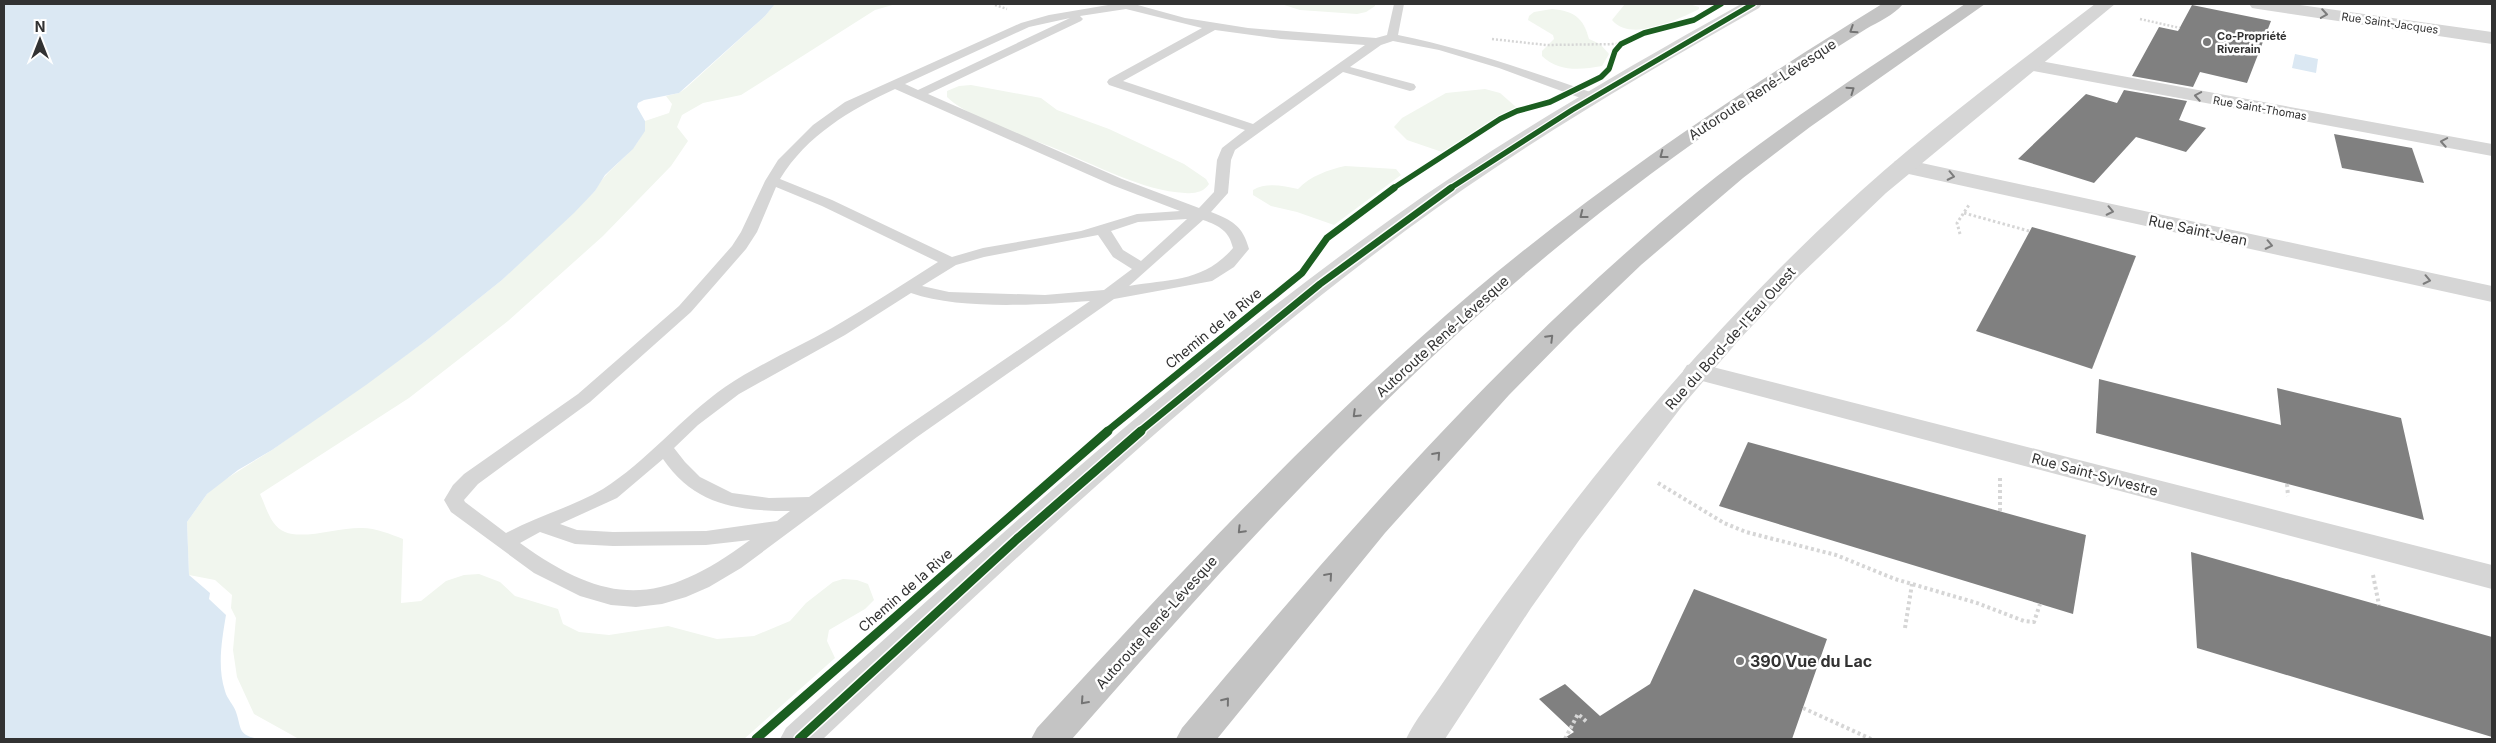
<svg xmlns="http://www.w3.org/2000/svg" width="2496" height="743" font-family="Inter,sans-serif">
<rect width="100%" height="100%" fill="#fff"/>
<g fill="#f1f6ee">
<path d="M775,4H896L875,10L741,95L703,103L682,115L677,127L688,141L671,166L603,236L508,321L409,398L260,494C266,506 270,526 285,532C303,540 341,527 362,528C376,528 390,534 403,539L401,603L421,601L446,581L464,575L479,574L500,582L515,596L558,609L563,624L579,632L609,635L668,626L717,639L754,636L790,621L806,603L833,582L843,579L857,580L868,584L874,600L865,609L829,630L827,641L835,658L744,739H299L254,714L237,677L233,650L236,618L231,608L232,595L215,580L189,575L187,522L207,494L218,484L272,450L427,340L502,280L595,191C608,164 643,152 645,121L669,113L672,104L666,96L679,93L686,88L765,16Z"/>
<path d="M1281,4H1375V6L1366,12L1357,14L1300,10Z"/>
<path d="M1625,4H1689L1699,7V9C1679,19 1631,43 1612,20Z"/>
<path d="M1552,9C1575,11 1584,19 1589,39L1600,44L1609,54L1602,66C1581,70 1558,72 1542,56V51L1554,39L1553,35L1528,20L1529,16L1534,12Z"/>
<path d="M971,85L1041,98L1057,110L1109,129L1184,164L1206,179L1209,184C1204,192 1194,194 1185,193C1143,191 1093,164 1054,148C1024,136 970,119 947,97V91L959,86Z"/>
<path d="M1485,89L1500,93L1516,107L1442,152L1407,140L1394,127L1402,118L1446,93Z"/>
<path d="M1345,166L1396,169L1401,175L1334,225L1297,212L1271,206L1253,195V190C1266,182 1284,186 1298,189C1310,176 1328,170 1345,166Z"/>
</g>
<g fill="#dbe8f3">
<path d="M4,4H775L765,16L679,93L644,100L638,103L637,107L645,121V131L633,149L605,175L595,191L574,213L502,280L427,340L366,385L272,450L238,470L207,494L187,522L189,575L210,593L209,599L226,615C222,639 217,667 225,691C227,699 234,705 236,712C242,729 237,734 258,739H4Z"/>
<path d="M2295,54L2318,59L2316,73L2292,68Z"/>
</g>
<g fill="#808080">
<path d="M2192,5L2271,21L2247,83L2200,72L2193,87L2132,76L2159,27L2178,31Z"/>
<path d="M2124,90L2187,101L2179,120L2206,128L2186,152L2136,137L2094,183L2018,159L2086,94L2117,103Z"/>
<path d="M2334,134L2412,148L2424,183L2342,168Z"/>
<path d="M2032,227L2136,256L2092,369L1976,331Z"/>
<path d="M2099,379L2281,425L2277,388L2401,418L2424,520L2096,433Z"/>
<path d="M1748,442L2086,535L2073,614L1719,506Z"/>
<path d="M2191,552L2492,637V737L2197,648Z"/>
<path d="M1694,589L1827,639L1792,739H1563L1574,732L1539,699L1565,684L1600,716L1650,684Z"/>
</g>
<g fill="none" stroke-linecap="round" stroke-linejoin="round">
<g stroke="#d6d6d6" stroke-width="2.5" stroke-dasharray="2 2" stroke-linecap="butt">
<path d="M995,5L1007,9"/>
<path d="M2140,19L2180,28"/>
<path d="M1492,39L1546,45L1621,44"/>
</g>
<g stroke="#d6d6d6" stroke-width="3" stroke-dasharray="2.5 2.5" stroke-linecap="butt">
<path d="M1964,213L2029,231"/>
<path d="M1960,234L1957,223L1969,205"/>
</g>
<g stroke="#d6d6d6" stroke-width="4" stroke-dasharray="3 3" stroke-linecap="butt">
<path d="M2000,478V512"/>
<path d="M1658,483L1724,523L1746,532L1836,555L1895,579L1977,603L2024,621L2034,622L2040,604"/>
<path d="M2287,484L2288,496"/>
<path d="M2373,575L2379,605"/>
<path d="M1905,628L1912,584"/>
<path d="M1803,708L1871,739"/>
<path d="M1565,739L1578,714L1588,723"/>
</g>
<path fill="#d6d6d6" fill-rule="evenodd" d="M1114,4H1134L1185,18L1248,28L1376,38L1387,35L1394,4H1404L1398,35C1466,49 1530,71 1596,94L1597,97L1596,100H1586L1499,68L1439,50L1393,41L1381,45L1350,67L1414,84L1416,87L1414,90L1410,91L1343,72L1235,150L1231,160L1228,193L1211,212C1232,220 1243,226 1249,249L1234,267L1212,281L1114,299L917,437L741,568L709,587L686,597L662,604L636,607L611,605L580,596L534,573L451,512L444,500L453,485L464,474L578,394L679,306L732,246L741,232L765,181L778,160L813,125L845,102L1021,23L1049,15ZM1126,9L1202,28L1109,79L1107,82L1109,85L1245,130L1222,148L1217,160L1214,192L1199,208L1122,179L928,94L1081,21L1083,19L1080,16ZM1070,18L918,90L905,84L1029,27ZM1215,30L1281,39L1365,45L1253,124L1123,81ZM895,89L1112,185L1180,211L1137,214L1081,231L983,248L952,257L832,200L780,179C807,135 850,110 895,89ZM776,187L822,206L938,262C903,284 868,307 832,328C797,348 759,364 725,387C682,417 646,462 603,489C572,507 538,516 506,533L465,502L464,500L478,484L590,402L691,312L746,249L757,232ZM1187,219L1141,261L1123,250L1111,231L1138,222ZM1203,220C1220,226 1229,231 1233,248C1204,282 1170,279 1129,286ZM1098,235L1113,257L1132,269L1104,290L1045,295L949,292L922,286L956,265L984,257ZM911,293C960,310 1038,305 1090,301L903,429L809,497L769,498L732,493L700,477L685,462L674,448L698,425L739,394L845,335ZM663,459C694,505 738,511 790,511L777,521L706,531L613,532L577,530L560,524L617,498ZM540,532L575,544L613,546L706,545L750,540C662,605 610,608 520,543Z"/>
<g fill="#d6d6d6" fill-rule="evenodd">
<path d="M1741,4H1762L1759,8C1638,77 1517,148 1405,231C1198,385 1011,562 823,739H780L786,728C981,552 1176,372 1391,219C1503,139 1621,71 1741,4Z"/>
<path d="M2249,4H2293L2492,32V44L2258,9L2252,8Z"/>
<path d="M2029,59L2492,144V156L2022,69L2019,65L2022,61Z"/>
<path d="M1903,159L2492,286V302L1895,171L1892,166L1895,161Z"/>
<path d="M1697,363L2492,565V589L1687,377L1683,371L1687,365Z"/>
</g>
<path fill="#d6d6d6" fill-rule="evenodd" d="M2095,4H2115L1886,193L1795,280L1738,341L1683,405L1580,539L1531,608L1445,739H1406C1415,720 1430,702 1442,684C1469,644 1496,605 1525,567C1619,440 1722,320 1838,212C1918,137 2008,71 2095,4Z"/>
<g fill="#c4c4c4" fill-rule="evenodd">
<path d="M1882,4H1903C1894,15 1878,22 1866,29C1839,46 1812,63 1786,80C1714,127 1644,177 1577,231C1390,381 1230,559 1072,739H1031L1037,728C1176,577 1316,425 1474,291C1604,182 1738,93 1882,4Z"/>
<path d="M1965,4H1985L1810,127L1743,178L1641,265L1574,329L1509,395L1385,533L1217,739H1176L1182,728C1340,539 1504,350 1696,193C1781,124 1874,65 1965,4Z"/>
</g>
<g stroke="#fff" stroke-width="8">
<g id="cycleway-far2">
<path d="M1392,189L1500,119L1517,111L1550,102L1601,77L1609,69L1615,51L1621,44L1644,33L1694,20L1721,4"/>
<path d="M1449,189L1572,110L1753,4"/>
</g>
</g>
<g stroke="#fff" stroke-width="10">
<g id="cycleway-far1">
<path d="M1106,432L1302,273L1327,238L1394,188"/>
<path d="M1139,432L1320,284L1451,188"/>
</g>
</g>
<g stroke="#fff" stroke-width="12">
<g id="cycleway">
<path d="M756,739L1108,431"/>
<path d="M799,739L1017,539L1141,431"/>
</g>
</g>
<use href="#cycleway-far2" stroke="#1b5e20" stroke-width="5.5"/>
<use href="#cycleway-far1" stroke="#1b5e20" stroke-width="7"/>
<use href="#cycleway" stroke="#1b5e20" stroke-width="9"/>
</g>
<defs><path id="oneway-chevron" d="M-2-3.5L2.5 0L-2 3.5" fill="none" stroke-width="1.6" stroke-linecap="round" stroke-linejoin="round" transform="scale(1.25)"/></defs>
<g stroke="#7c7c7c">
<use href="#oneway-chevron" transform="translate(2324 14) rotate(9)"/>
<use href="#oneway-chevron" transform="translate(2198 96) rotate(-170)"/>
<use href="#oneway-chevron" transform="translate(2444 142) rotate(-170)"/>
<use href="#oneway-chevron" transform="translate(1951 176) rotate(12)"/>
<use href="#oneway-chevron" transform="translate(2110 211) rotate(12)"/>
<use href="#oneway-chevron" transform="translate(2269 245) rotate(12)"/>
<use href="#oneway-chevron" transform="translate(2427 280) rotate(12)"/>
</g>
<g stroke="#747474">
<use href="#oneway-chevron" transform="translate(1853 30) rotate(147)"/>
<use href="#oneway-chevron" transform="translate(1851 90) rotate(-35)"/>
<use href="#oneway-chevron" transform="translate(1663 155) rotate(143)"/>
<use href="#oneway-chevron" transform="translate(1583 215) rotate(142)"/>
<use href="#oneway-chevron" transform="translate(1550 338) rotate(-45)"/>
<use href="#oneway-chevron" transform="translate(1356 414) rotate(136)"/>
<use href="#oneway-chevron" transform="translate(1437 455) rotate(-48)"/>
<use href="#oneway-chevron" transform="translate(1241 530) rotate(134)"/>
<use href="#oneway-chevron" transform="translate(1329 576) rotate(-49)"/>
<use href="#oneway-chevron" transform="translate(1084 701) rotate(132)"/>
<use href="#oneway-chevron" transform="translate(1226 701) rotate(-51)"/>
</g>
<g fill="#7a7a7a" stroke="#fff" stroke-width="2">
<circle cx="2207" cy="42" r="5"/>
<circle cx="1740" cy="661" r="5"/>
</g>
<g text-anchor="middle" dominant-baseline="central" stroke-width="5" stroke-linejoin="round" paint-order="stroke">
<g font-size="11" fill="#323232" stroke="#fff">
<text transform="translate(2390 23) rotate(8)">Rue Saint-Jacques</text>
<text transform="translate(2260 108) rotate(10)">Rue Saint-Thomas</text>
</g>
<g font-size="11" font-weight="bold" fill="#323232" stroke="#fff" text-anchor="start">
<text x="2217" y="36">Co-Propriété<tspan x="2217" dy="13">Riverain</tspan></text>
</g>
<g font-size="14" fill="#323232" stroke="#fff">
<text transform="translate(1762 89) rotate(-33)">Autoroute René-Lévesque</text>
<text transform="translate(2198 230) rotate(12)">Rue Saint-Jean</text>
<text transform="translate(1213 328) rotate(-39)">Chemin de la Rive</text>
<text transform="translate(1442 336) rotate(-42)">Autoroute René-Lévesque</text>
<text transform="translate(1730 338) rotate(-48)">Rue du Bord-de-l'Eau Ouest</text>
<text transform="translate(2095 474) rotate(15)">Rue Saint-Sylvestre</text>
<text transform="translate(905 590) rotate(-41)">Chemin de la Rive</text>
<text transform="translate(1156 622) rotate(-48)">Autoroute René-Lévesque</text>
</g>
<g font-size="16" font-weight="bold" fill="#323232" stroke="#fff" text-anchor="start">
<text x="1750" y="661">390 Vue du Lac</text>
</g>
</g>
<rect width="2496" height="743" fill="none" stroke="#323232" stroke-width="10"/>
<g transform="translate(40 40)" stroke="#ffffff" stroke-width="4" paint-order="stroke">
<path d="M0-4L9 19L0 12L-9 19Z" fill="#323232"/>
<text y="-8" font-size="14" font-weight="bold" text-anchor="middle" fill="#323232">N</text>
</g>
</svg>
